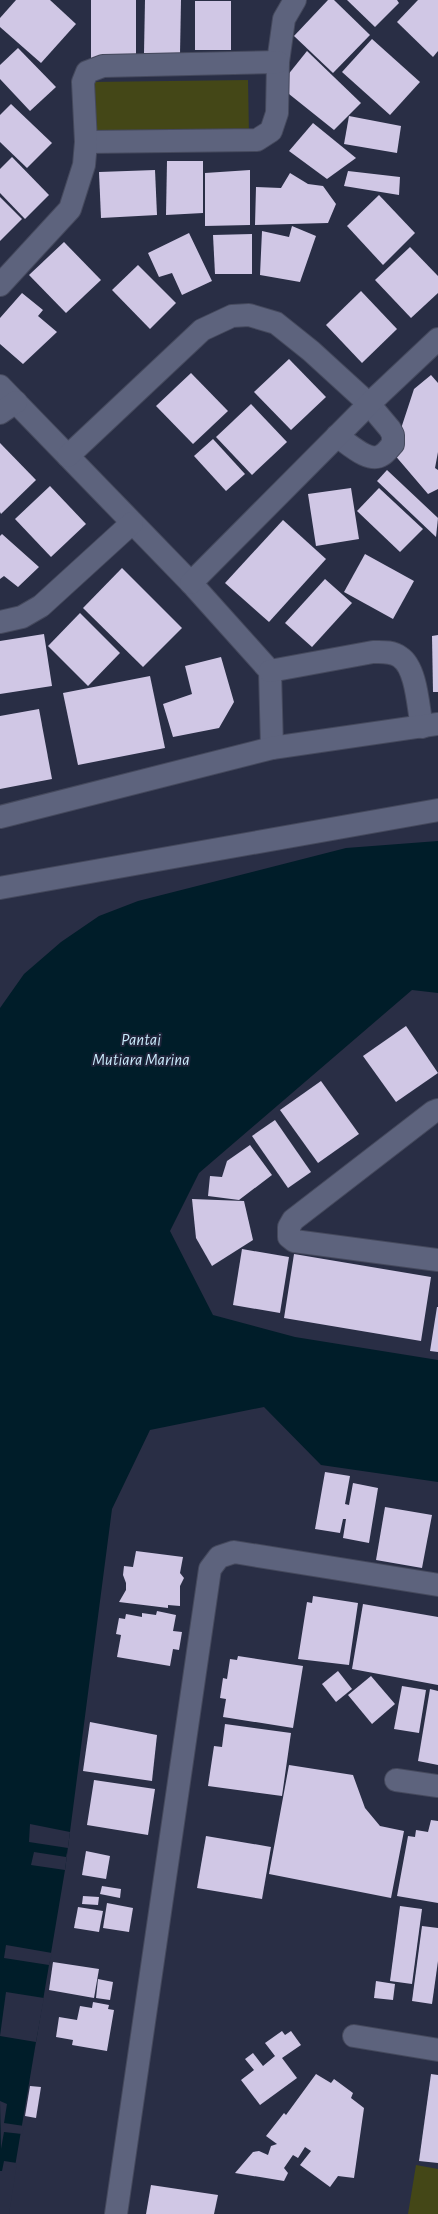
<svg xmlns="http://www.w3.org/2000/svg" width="438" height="2214" font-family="'Alegreya Sans',sans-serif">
<rect width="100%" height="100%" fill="#292e45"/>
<g fill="#444717">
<path d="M248,80L249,136L90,138V82Z"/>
<path d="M416,2165L438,2169V2214H408Z"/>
</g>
<path fill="#001d29" d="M438,841V993L412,990L199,1173L170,1231L213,1315L295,1337L438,1360V1482L321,1465L264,1407L150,1430L112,1509L65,1870L7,2214H0V1008L24,974L61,942L99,916L138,901L346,848Z"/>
<g fill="#292e45">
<path d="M30,1824L70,1832L65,1870L31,1865L34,1852L66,1857L68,1848L29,1842Z"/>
<path d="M6,1945L52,1953L49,1965L4,1958Z"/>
<path d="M6,1992L44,1998L36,2042L0,2036Z"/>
<path d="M0,2101L7,2104L4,2123L24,2126L22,2134L4,2132L1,2149Z"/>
<path d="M4,2161L17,2163L9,2214H0V2171H2Z"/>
</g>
<g fill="#d0c7e5">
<path d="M16,0H50L76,24L41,63L0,27V18Z"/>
<path d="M91,0H136V59L91,58Z"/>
<path d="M145,0H181L180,54L144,53Z"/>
<path d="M328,0H334L370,35L333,73L294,36Z"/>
<path d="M347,0H397L399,3L375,27Z"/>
<path d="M418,0H438V51L433,57L397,22Z"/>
<rect x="195" y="1" width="36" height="49"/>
<path d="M372,39L420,82L390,115L342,72Z"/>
<path d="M18,48L56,87L30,111L0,79V65Z"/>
<path d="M307,51L361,103L334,130L279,86Z"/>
<path d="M11,104L52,143L27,168L0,142V115Z"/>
<path d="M349,116L401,126L397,153L344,144Z"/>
<path d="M313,123L356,158L327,179L289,151Z"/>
<path d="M12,157L49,195L25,219L0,193V169Z"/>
<path d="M167,161H203V213L166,215Z"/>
<path d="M155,170L157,215L101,218L99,172Z"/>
<path d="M250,170V225L205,226V173Z"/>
<path d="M348,171L400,177L399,195L344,186Z"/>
<path d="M290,173L308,184L323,186L336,204L328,223L255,225L256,187L281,188Z"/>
<path d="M379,195L415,233L383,265L347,226Z"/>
<path d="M0,197L22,219L0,241Z"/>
<path d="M292,226L316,236L300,282L260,275L262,231L289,237Z"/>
<path d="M189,233L212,281L182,295L172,273L159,277L148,253Z"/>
<path d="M252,234V274H215L213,235Z"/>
<path d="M64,242L101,280L66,313L29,275Z"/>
<path d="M410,247L438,276V293L411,318L375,280Z"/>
<path d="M138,265L176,303L150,329L112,290Z"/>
<path d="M361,291L397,329L362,363L326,325Z"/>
<path d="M22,293L43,310L38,316L57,332L23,364L0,344V318Z"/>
<path d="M289,359L326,397L291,430L254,392Z"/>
<path d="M191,373L228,411L193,444L156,406Z"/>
<path d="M431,375L438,383V452L435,468L438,470V489L428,494L393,453L414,389Z"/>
<path d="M251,404L287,442L252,475L216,437Z"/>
<path d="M213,439L245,474L226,491L194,456Z"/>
<path d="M0,443L36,480L1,514L0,512Z"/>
<path d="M387,470L438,518L436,537L377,481Z"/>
<path d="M50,486L86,524L51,557L15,519Z"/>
<path d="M351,488L359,539L316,546L308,494Z"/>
<path d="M379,488L423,529L400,552L357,511Z"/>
<path d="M283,520L326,559L269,622L225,583Z"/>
<path d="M2,534L39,567L18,587L4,576L0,579V536Z"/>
<path d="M365,554L414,581L393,619L344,592Z"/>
<path d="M122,568L182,628L143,667L83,608Z"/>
<path d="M325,579L352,603L312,647L285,623Z"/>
<path d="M80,613L120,653L88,686L48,646Z"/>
<path d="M44,634L52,686L0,694V641Z"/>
<path d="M438,635V692H433L432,636Z"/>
<path d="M221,657L234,702L219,728L173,737L163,704L192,694L185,666Z"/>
<path d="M150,676L165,748L78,765L63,693Z"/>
<path d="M39,709L52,779L0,789V716Z"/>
<path d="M406,1026L438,1073L396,1102L363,1056Z"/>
<path d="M321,1081L359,1134L318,1163L280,1110Z"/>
<path d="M275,1120L311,1172L288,1188L252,1136Z"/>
<path d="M250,1145L272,1175L239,1200L208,1196L210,1176L222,1177L227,1161Z"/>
<path d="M192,1199L244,1201L253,1240L212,1266L196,1238Z"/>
<path d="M242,1249L289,1257L280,1313L233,1305Z"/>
<path d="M294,1254L431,1277L421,1341L284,1318Z"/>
<path d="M437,1307H438V1352L430,1351Z"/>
<path d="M325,1472L350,1476L345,1504L349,1505L353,1483L378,1488L369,1543L343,1538L346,1519H343L340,1533L315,1529Z"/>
<path d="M385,1507L432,1515L422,1568L376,1560Z"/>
<path d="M136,1551L183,1557L180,1573L184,1578L180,1586V1606L168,1605V1608L119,1602L126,1590V1583L123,1575L124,1566L133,1567Z"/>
<path d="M313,1596L358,1603L349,1665L298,1659L307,1602L312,1603Z"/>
<path d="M363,1604L438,1617V1685L352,1669Z"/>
<path d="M157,1611L176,1615L173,1631L182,1632L179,1650L173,1649L170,1666L117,1657L121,1635L116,1634L119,1618L125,1619L126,1614L142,1617V1613L156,1615Z"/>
<path d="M238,1656L303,1666L293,1728L223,1717L226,1699L220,1698L223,1678L227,1679L230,1659L237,1660Z"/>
<path d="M338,1671L352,1689L336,1702L322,1684Z"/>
<path d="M371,1676L395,1704L372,1724L348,1695Z"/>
<path d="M402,1686L426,1690L419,1733L394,1729Z"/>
<path d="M430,1689L438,1691V1765L418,1761Z"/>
<path d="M90,1722L157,1735L152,1781L83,1771Z"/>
<path d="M225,1724L291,1733L282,1796L208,1786L214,1746L222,1747Z"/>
<path d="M289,1765L353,1775L365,1808L380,1826L404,1831L391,1898L269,1874Z"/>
<path d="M94,1780L155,1789L148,1835L87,1825Z"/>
<path d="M431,1820L438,1821V1903L397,1896L408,1836L415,1837L416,1830L428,1832Z"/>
<path d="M206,1836L271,1847L262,1899L197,1888Z"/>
<path d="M86,1851L110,1856L106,1879L82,1875Z"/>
<path d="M102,1886L121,1889L120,1898L100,1894Z"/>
<path d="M83,1896L99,1897L98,1905L82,1904Z"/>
<path d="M107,1903L133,1908L129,1932L103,1928Z"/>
<path d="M400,1906L422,1909L412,1984L390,1981Z"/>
<path d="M78,1907L103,1911L99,1932L74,1928Z"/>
<path d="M422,1926L438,1928V1961L432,2004L412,2001Z"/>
<path d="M53,1962L99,1969L94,1998L49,1990Z"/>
<path d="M98,1979L113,1982L110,2000L96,1998Z"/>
<path d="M376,1981L395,1984L393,2000L374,1998Z"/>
<path d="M93,2002L109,2005L108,2009L114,2010L107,2051L72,2045L73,2040L56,2037L59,2017L77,2020L80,2006L92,2008Z"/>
<path d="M282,2031L285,2035L291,2031L301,2045L282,2058L297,2078L260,2105L241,2080L254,2070L245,2059L253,2053L263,2066L275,2056L265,2043Z"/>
<path d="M316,2074L331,2083L334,2079L353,2093L351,2098L364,2108L354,2178L338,2176L330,2187L300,2165L311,2151L305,2147L298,2158L293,2155L284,2168L288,2173L284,2181L235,2173L253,2152L259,2151L268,2155L271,2146L277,2144L266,2136L284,2113L286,2115Z"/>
<path d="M431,2074L438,2075V2163L419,2161Z"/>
<path d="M30,2086L41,2087L36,2118L25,2116Z"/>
<path d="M151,2185L218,2195L214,2214H146Z"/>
</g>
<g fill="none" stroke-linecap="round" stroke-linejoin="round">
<g stroke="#45495d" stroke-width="24">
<g id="street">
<path d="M86,142L257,140L271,131L277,113L278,62L284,19L295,0"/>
<path d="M0,285L70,209L84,165L86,142L83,82L87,72L103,66L278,62"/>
<path d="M0,386L191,583L270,671L272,748"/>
<path d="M0,413L16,402"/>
<path d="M68,456L202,330L232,316L249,315L276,323L311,351L369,404L390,429L393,435V444C390,447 386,453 382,455C369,464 348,443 337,436"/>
<path d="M191,583L369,404L438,339"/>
<path d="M0,622L22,617L41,606L132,523"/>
<path d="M270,671L373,652C382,652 392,651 400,657C417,668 418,708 422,727"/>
<path d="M0,817L272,748L438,724"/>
<path d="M0,888L438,810"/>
<path d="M438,1110L433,1112L293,1220L289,1227V1237L294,1241L438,1260"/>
<path d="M396,1780L438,1786"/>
<path d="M354,2036L438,2050"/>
<path d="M116,2214L210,1569L219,1557L234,1552L438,1585"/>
</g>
</g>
<use href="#street" stroke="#5d637d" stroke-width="22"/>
</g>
<g text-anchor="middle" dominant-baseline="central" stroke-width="4" stroke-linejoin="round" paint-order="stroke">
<g font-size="17" font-style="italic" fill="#caeafb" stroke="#1f243a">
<text x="141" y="1039">Pantai<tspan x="141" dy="20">Mutiara Marina</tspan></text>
</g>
</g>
</svg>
